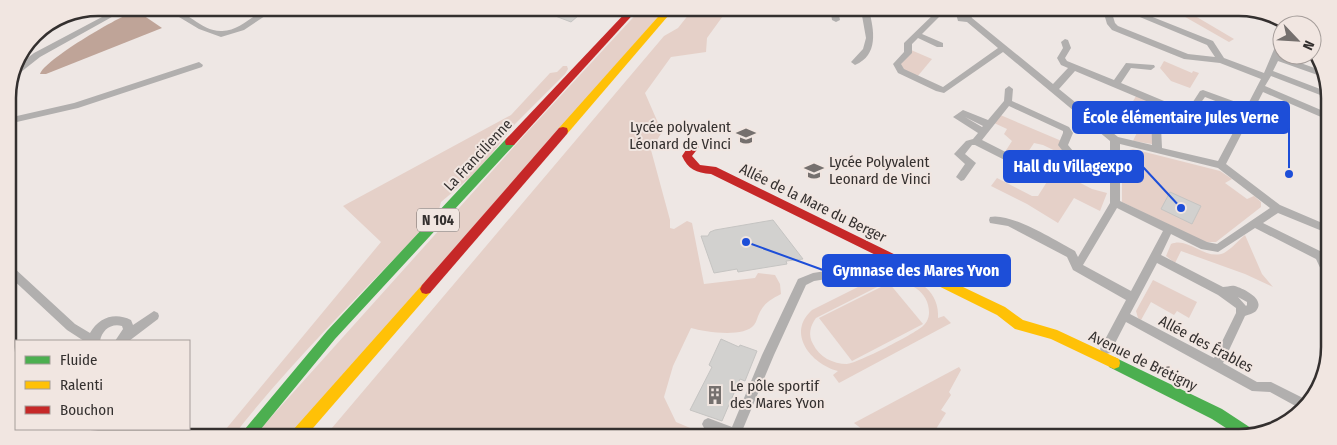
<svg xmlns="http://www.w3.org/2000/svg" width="1337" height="445" font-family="'Fira Sans Condensed',sans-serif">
<rect width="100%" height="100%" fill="#eee7e4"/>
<g fill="#e5d0c8" fill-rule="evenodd">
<path d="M641,9H665L291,435H255L529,130Z"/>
<path d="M693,9H728L707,38L706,52L671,57L645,93L662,132L651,150L670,220V228L674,229L687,221L692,223L704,284L755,278L758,273L775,275L780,284L781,294C770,300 764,303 759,314C757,318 757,321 754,325C744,338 705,332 691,328L673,366L664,397L676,422L709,436L326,435L664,36L678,28Z"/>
<path d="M1173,10H1185L1234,39L1229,42Z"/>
<path d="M911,50L932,59L917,77L903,70L900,65Z"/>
<path d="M1164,61L1192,73L1193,71L1199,73L1190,88L1171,81L1160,68Z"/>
<path d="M563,66H567L568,69L565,74L515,124L479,170L441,202L437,217L426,221L417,235C355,300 290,363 234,435H221L381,242L343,206L511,115L550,73L557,72Z"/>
<path d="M1136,96L1147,100L1152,106V144L1133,141L1141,124L1127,112Z"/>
<path d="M998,114L1064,142L1068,157L1043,145L1034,143L1020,164L1003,155L1012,141L1004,134L1007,129L992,122Z"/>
<path d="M1133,149L1220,171L1232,179L1225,183L1247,199L1254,196L1261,202V207L1216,242H1205L1122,202V152Z"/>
<path d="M1059,172L1092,189L1107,193L1100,211L1074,198L1058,223L1027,204L991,186L997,178L1032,196H1038L1050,177Z"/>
<path d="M1245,235L1262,274L1273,287L1245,274L1181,251L1175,263L1166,256L1171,244C1188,236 1205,261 1224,253C1231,249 1238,241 1245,235Z"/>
<path d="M894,274C918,276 940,293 938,318L944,316L951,323L839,383L833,375L838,371C811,364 786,333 812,310L882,275ZM889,281C908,280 929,291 929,312C929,318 927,322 923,326C914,334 858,363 847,364C833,364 819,357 813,344C808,335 810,326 816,318Z"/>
<path d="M1153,280L1197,302L1189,318L1177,311L1174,315L1151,302L1141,320L1138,318L1136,311Z"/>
<path d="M889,283L923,324L852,361L819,318Z"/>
<path d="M959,367L961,370L949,392L951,395L941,410L946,413L931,437L871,436L854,423Z"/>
</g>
<path fill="#bfa498" d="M132,13H140L162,28L46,74H40C43,61 117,17 132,13Z"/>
<g fill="#d2d1cf" stroke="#c5c4c2">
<path d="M537,9H586L571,22Z"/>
<path d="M1170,192L1201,206L1192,224L1161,209Z"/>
<path d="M773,220L803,259L786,261L787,264L738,272L737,269L714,273L701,236H708L710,232L715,230Z"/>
<path d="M721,339L739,347L740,345L757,351L745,381L740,379L722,421L690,410L712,367L709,365Z"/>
</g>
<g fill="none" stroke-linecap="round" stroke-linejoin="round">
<g fill="#b1afae" fill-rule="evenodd">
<path d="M119,8H128L40,57L21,72H17L21,63L34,53Z"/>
<path d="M164,8C185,6 199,31 221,31C242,32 256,8 277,8L244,30L221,37L199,29Z"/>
<path d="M836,10H844L839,15L840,20L836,22L832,20L831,14Z"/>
<path d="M861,10H869C874,30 879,55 855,65L851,62L863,49L866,38Z"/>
<path d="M938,10H946L922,34L943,43V47H937L918,38L912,44V53L901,64L904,69L943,87L998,48L967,22L958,21L956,14L962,10L969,11L972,18L1053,84L1068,68L1061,65L1057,58L1063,48L1061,42L1065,39L1068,40L1071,48L1065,58L1067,61L1114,80L1126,63L1154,65L1155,67L1151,70L1131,68L1121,83L1188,111L1189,108L1200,91L1203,90L1247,106L1261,79L1220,63L1184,59L1112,30L1107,24L1103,10H1111L1115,23L1118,26L1188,54L1215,57L1207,45L1123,10H1135L1213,41L1224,58L1264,73L1278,40L1282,37L1281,56L1323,71L1326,78L1278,61L1273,71L1328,92V98L1271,76L1265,86L1328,113V120L1263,92L1226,164L1280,205L1327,225V233L1278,213L1263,223L1324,253L1327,260V275L1323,274L1316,259L1255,228L1218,252L1201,249L1171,234L1161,255L1223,287C1227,287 1231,285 1235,286C1244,289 1266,299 1256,311C1254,313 1248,315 1245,316L1223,363L1257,382H1271L1307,400L1301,409L1270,392L1252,391L1126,322L1110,353L1106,354L1102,353L1100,349L1126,300L1073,270L1067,257L1008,226L990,223L989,220L990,217C1010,212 1056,241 1075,251L1078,257L1110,203V166L1072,158C1065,170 1061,180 1046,181L975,145H972L965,154L976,163L964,180L961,181L956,177L965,164L954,154L966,141L973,139L978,133L953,117L963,110L988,120L1004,101L1005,89L1009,86L1013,89L1012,101L1069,127L1073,133L1068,145L1073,151L1110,159V141L1003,52L944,93L936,91L898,73L893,64L904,52V43ZM1075,71L1151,103L1152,145L1118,137L1059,89ZM1205,97L1244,112L1218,161L1162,148L1160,106C1167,110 1193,123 1199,122C1204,122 1204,121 1206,118L1204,113L1198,110L1197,108ZM1009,106L1063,131V133L1058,145L1065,154C1061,162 1057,172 1047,173L982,140ZM965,117L983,126L982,127ZM1120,144L1218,168L1270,208L1217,244L1207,242L1120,201ZM1117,208L1163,231L1131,291L1083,265ZM1157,263L1218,295L1236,308V313L1214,358L1130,314ZM1238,297L1247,302V305L1246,306Z"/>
<path d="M1005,10H1016L1018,12L1014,14Z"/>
<path d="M199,62L203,65L202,67L78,108L8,124V118L74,103Z"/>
<path d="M902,259L906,260L907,263L906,266L902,267L814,281L806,285L774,355L740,436H724L704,428L702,424L704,420L708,418L732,427L762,355L798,279L813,273Z"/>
<path d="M9,266L13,267L75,324L90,333C99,317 115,312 131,320L133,325L154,311L158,313L159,316L158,319L129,341H115L123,329L122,326C111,323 102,330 100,341H84L67,330L9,276Z"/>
</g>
<g fill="#4caf50" fill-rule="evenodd">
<path d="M510,138L515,142L514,145L335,339L256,435H240L327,331L506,139Z"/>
<path d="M1114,357L1222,409L1254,430L1255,433L1240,437L1212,419L1109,367L1108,363L1109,359Z"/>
</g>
<g fill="#ffc107" fill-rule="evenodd">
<path d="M665,9H674L567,134H559L558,131L559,128Z"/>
<path d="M902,258L1005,307L1023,320L1057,330L1119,359L1120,363L1119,367L1114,369L1051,339L1015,329L997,315L898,266L896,263L898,260Z"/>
<path d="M426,284L430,285L432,289L430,293L307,435H291L293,430L422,285Z"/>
</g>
<g fill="#c62828" fill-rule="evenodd">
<path d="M629,9H638L514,145H506L505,142L506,139Z"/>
<path d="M563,127L567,128L568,131L567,134L430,293L426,294L422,293L420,289L422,285L559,128Z"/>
<path d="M694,143L699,147L692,156L700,165L716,167L906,260L908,263L906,266L902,268L898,266L711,174C696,173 688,169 682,156L690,144Z"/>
</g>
</g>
<defs>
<g id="school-bare" transform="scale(1.5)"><path d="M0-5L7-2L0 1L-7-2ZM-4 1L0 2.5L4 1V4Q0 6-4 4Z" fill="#75706e" stroke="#f1e6e1" stroke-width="2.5" paint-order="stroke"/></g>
<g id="building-bare" transform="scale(1.5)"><path d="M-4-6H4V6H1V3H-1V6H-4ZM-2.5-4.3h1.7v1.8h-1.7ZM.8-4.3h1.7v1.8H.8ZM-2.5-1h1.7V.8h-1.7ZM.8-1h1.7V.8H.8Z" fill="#75706e" stroke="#f1e6e1" stroke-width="2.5" paint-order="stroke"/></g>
</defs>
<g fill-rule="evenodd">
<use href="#school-bare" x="746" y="136"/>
<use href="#school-bare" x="814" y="171"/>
<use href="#building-bare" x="715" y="395"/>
</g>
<g text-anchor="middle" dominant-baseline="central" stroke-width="4" stroke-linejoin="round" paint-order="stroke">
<rect fill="#f1e6e1" stroke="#6d6764" stroke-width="1" x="417" y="208.5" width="42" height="23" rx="4"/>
<g font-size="14" font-weight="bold" fill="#34302f">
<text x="438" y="220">N 104</text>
</g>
<g font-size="15" fill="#34302f" stroke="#f1e6e1" text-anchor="start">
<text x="731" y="127" text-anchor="end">Lycée polyvalent<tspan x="731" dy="17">Léonard de Vinci</tspan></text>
<text x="829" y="162">Lycée Polyvalent<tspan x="829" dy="17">Leonard de Vinci</tspan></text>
<text x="730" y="386">Le pôle sportif<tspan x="730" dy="17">des Mares Yvon</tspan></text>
</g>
<g font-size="15" fill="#34302f" stroke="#f1e6e1">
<text transform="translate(478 155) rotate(-47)">La Francilienne</text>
<text transform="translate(813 203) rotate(26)">Allée de la Mare du Berger</text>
<text transform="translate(1206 344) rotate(28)">Allée des Érables</text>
<text transform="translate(1143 361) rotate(26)">Avenue de Brétigny</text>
</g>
</g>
<path d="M0 0H1337V445H0ZM98 16H1239A82 82 0 0 1 1321 98V347A82 82 0 0 1 1239 429H98A82 82 0 0 1 16 347V98A82 82 0 0 1 98 16Z" fill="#f1e6e1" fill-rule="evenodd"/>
<path fill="none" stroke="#34302f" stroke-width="2.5" d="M98 16H1239A82 82 0 0 1 1321 98V347A82 82 0 0 1 1239 429H98A82 82 0 0 1 16 347V98A82 82 0 0 1 98 16Z"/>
<path fill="none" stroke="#1d4ed8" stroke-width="2" d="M1289 174L1289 117M1181 208L1143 167M746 242L823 270"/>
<g fill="#1d4ed8" stroke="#f1e6e1" stroke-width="2">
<circle cx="1289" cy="174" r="5"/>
<circle cx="1181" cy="208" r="5"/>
<circle cx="746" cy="242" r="5"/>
</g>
<g fill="#1d4ed8" stroke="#1d4ed8" stroke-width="2">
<rect x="1073" y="102" width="216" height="31" rx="5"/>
<rect x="1004" y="151" width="139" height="31" rx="5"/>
<rect x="823" y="255" width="187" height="31" rx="5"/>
</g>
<g font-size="16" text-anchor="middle" font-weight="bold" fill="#fff">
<text x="1181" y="123">École élémentaire Jules Verne</text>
<text x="1073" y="172">Hall du Villagexpo</text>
<text x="916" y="276">Gymnase des Mares Yvon</text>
</g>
<rect x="15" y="340" width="175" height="90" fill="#f1e6e1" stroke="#a59d9a"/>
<rect x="25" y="356" width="25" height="8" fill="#4caf50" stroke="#a59d9a"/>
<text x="60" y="365" font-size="15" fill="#34302f">Fluide</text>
<rect x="25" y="381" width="25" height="8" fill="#ffc107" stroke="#a59d9a"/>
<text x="60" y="390" font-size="15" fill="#34302f">Ralenti</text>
<rect x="25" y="406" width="25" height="8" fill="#c62828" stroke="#a59d9a"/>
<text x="60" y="415" font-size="15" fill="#34302f">Bouchon</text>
<g transform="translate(1297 40) rotate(115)"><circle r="24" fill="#f1e6e1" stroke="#a59d9a"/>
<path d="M0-4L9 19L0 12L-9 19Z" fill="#75706e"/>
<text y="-8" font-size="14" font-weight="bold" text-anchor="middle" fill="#34302f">N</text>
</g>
</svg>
